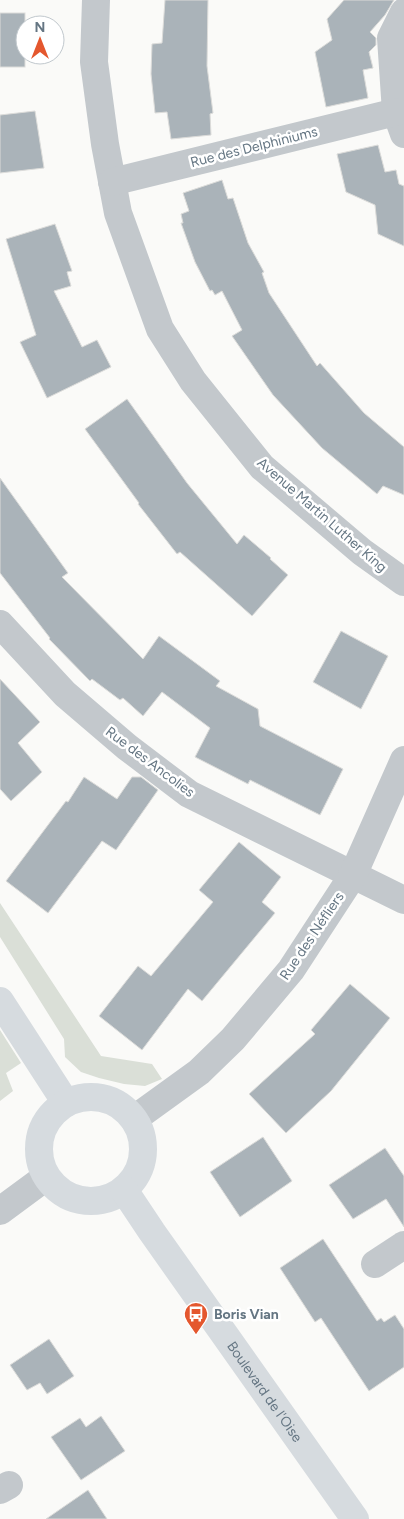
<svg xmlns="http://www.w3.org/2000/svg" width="404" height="1519" font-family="Figtree,sans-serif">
<rect width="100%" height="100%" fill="#fafaf8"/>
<g fill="#dadfd7">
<path d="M0,903L101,1056L152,1064L162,1079L145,1086L124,1084L99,1078L81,1072L65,1057L64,1039L0,937Z"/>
<path d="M0,1030L21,1063L6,1073L13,1091L0,1101Z"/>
</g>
<g fill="#aab3b9" stroke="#dcdcda">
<path d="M165,0H208L207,66L213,113L210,114L211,135L171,139L167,112L155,113L151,74L152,44L162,43Z"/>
<path d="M344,0H394L385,15L370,32L376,38V45L369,52L373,68L363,70L368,98L326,107L315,52L332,40L327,19Z"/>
<rect x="0" y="13" width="25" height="54"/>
<path d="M35,111L44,168L0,173V115Z"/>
<path d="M378,145L385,172L396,170L399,184L404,186V246L378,234L375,205L346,192L337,154Z"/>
<path d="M222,180L228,199L233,198L248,243L264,272L262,273L269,293L317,366L320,363L364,413L404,447V495L383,486L377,494L322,448L273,395L232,336L242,330L222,291L215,295L212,290L210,291L195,262L181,223H183L181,214L189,211L183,193Z"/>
<path d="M55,224L72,271L67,272L71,286L54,291L82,347L97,340L111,367L47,398L20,342L36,335L6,239Z"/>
<path d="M127,399L187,483L237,544L244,535L271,558L270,559L288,575L252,616L180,552L177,554L138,504L139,503L85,429Z"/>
<path d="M0,478L68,573L62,577L143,659L159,636L220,681L216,686L258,709L260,726L343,769L320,815L250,780L248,784L195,757L210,728L162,692L143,716L123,698L120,700L92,679L90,681L49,639L50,638L0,573Z"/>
<path d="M341,631L388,656L361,709L313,682Z"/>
<path d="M0,679L40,722L18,743L42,772L11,801L0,789Z"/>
<path d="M84,777L117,799L132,777H141L158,790L116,850L102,841L48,913L6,881L66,801L68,802Z"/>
<path d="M239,842L281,877L262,902L275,913L202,1001L188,989L142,1050L99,1016L138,966L151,976L213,902L199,890Z"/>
<path d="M350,984L390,1018L331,1091L286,1133L249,1094L315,1034L311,1030Z"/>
<path d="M263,1137L292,1181L240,1217L210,1172Z"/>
<path d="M385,1148L404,1176V1227L386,1199L353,1219L329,1185Z"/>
<path d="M323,1239L377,1321L381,1318L384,1322L395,1315L404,1329V1367L369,1391L321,1318L315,1322L280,1268Z"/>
<path d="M49,1339L74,1376L47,1394L40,1383L27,1390L10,1365Z"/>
<path d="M101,1416L125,1451L81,1480L51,1437L80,1418L86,1427Z"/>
<path d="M88,1490L107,1519H46Z"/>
</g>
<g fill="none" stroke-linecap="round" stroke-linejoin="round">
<g stroke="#c3c8cc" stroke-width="28">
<path d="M96,0L94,62L105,144L118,213L160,329L193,381L262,467L362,552L404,582"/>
<path d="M404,12L391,38L396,112L404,134"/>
<path d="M112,182L396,112"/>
<path d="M0,624L65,694L127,747L189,794L404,900"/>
<path d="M134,1119L199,1072L233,1039L291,970L353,875L404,760"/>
<path d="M0,1211L46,1177"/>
<path d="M375,1264L404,1245"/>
<path d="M0,1490L9,1485"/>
</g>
<g stroke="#d6dbdf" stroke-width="28">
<path d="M0,1001L66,1103"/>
<circle cx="91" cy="1149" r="52"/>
<path id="s1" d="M124,1190L152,1232L355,1519"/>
</g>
</g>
<defs>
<g id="bus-pin" transform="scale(1.25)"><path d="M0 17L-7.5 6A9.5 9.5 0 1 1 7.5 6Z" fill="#e4572e" stroke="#fff"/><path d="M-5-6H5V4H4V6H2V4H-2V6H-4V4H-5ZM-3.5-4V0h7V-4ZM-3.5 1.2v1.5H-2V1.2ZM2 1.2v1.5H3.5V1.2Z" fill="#fff"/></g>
</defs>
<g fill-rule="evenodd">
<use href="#bus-pin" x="196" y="1314"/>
</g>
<g text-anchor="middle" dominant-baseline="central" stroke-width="5" stroke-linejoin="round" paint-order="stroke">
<g font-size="14" fill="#657683" stroke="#fff">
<text transform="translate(254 147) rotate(-14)">Rue des Delphiniums</text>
<text transform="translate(322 515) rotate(41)">Avenue Martin Luther King</text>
<text transform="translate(150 762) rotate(37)">Rue des Ancolies</text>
<text transform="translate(312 936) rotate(-56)">Rue des Néfliers</text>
<text stroke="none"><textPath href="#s1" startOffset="246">Boulevard de l'Oise</textPath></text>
</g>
<g font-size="14" font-weight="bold" fill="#657683" stroke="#fff" text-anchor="start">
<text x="214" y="1314">Boris Vian</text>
</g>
</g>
<g transform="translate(40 40)"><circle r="24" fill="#ffffff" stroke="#c1c8cd"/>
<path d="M0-4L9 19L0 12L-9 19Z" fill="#e4572e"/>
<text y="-8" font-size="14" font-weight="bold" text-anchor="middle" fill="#657683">N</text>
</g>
</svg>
